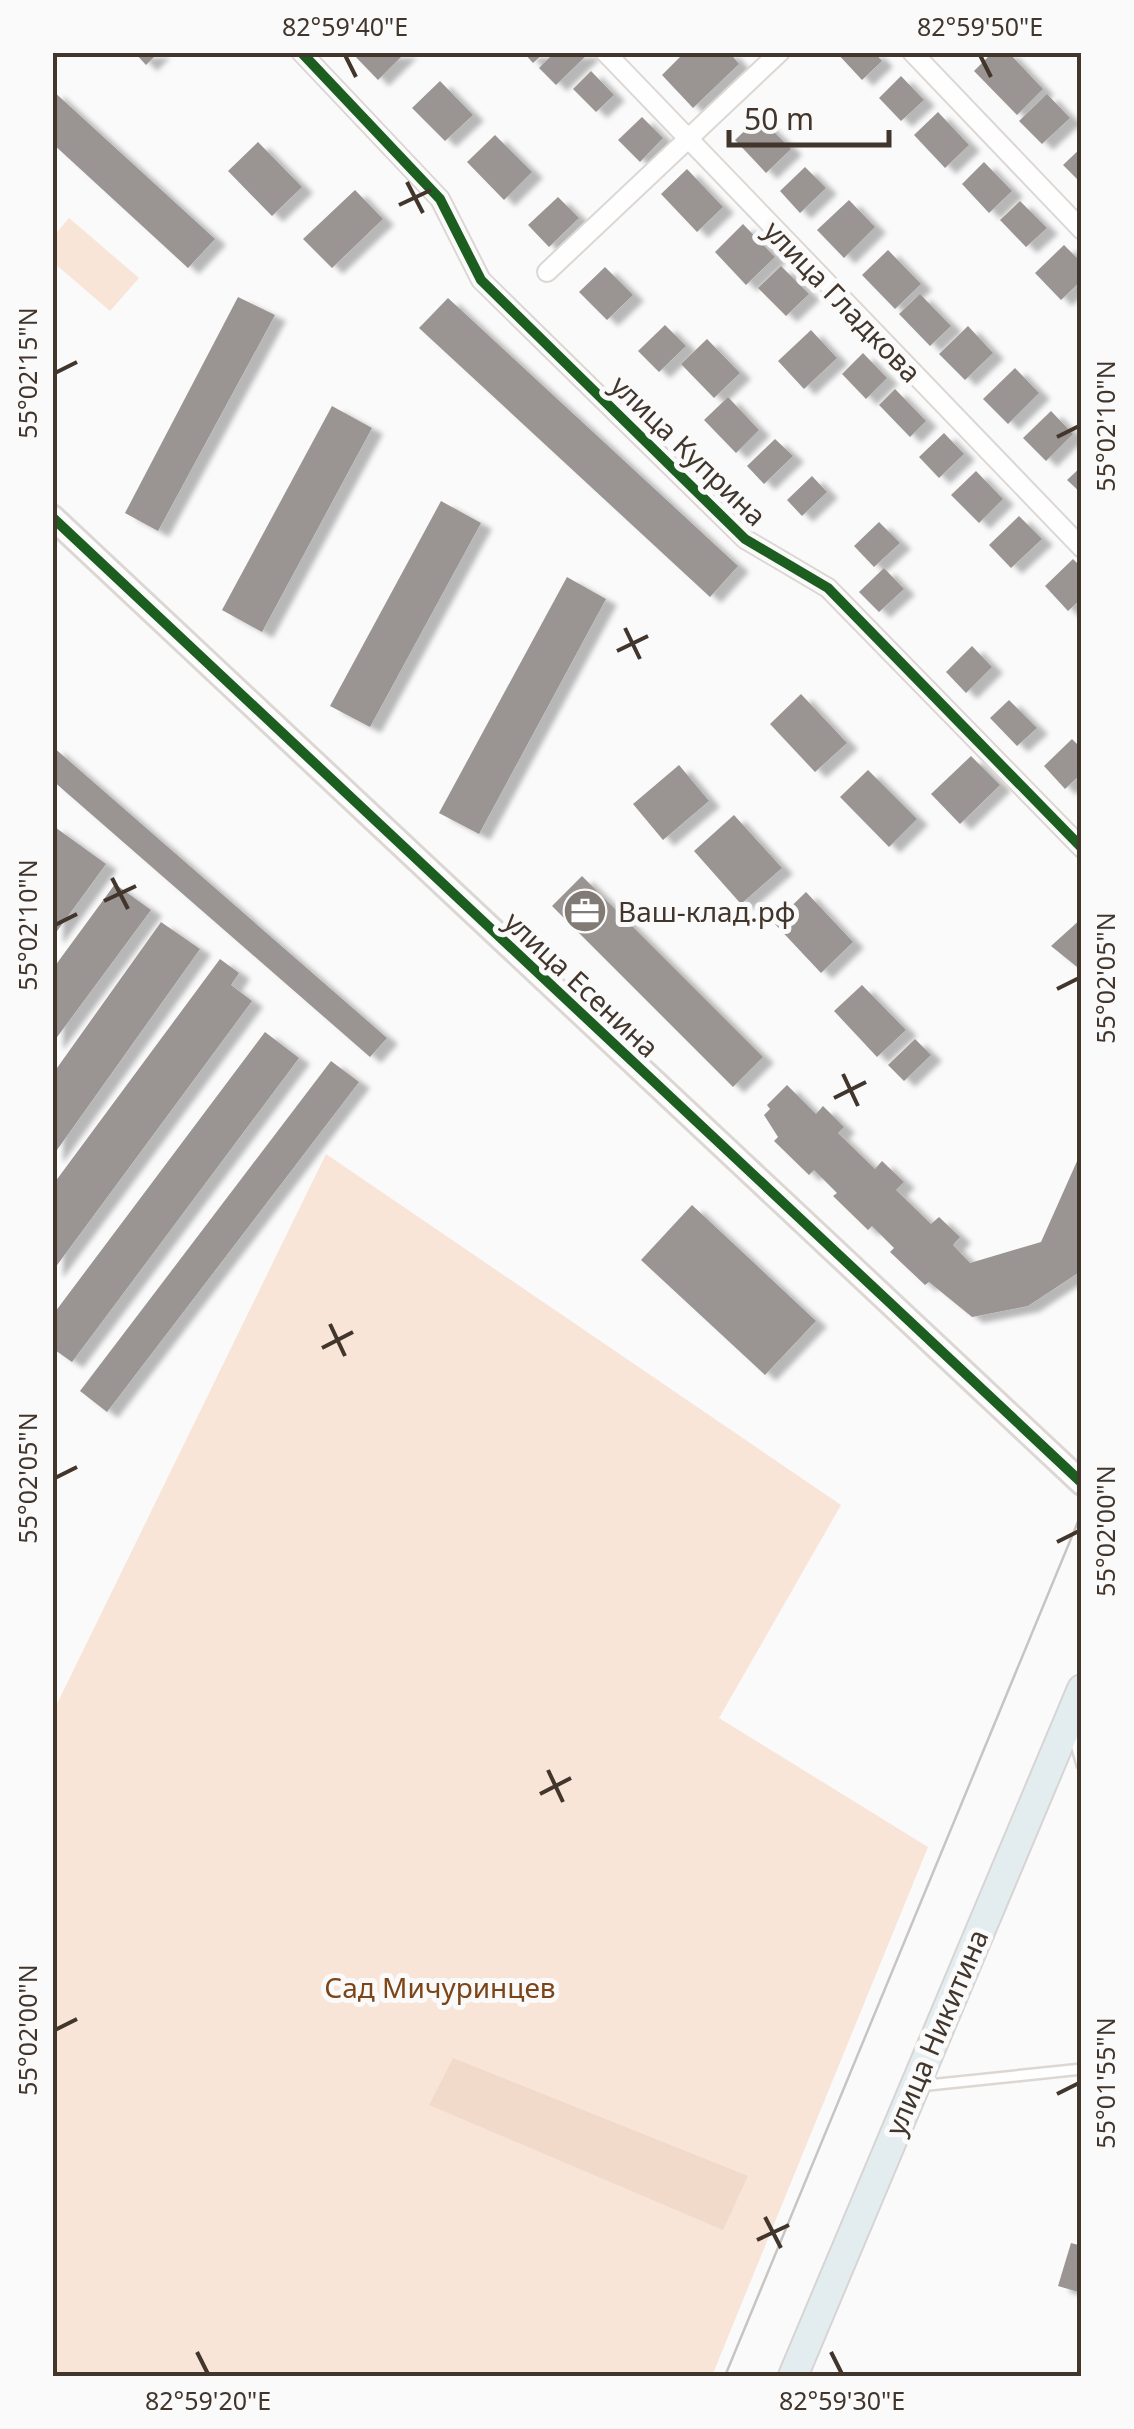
<svg xmlns="http://www.w3.org/2000/svg" width="1134" height="2429" font-family="'Noto Sans',sans-serif">
<defs>
<filter id="shadow"><feDropShadow dx="11" dy="6" stdDeviation="2.5" flood-color="#0004"/></filter>
</defs>
<rect width="100%" height="100%" fill="#fafafa"/>
<g fill="#f8e5d8">
<path d="M69,218L139,278L110,311L53,262V237Z"/>
<path d="M326,1154L841,1505L719,1718L928,1847L712,2376H53L52,1714Z"/>
</g>
<path fill="#f2daca" d="M453,2058L748,2176L723,2230L429,2105Z"/>
<g fill="#9a9592" filter="url(#shadow)">
<path d="M134,52H159L146,65Z"/>
<path d="M351,52H406L378,80Z"/>
<path d="M523,52H545L533,63Z"/>
<path d="M555,52H590L556,85L539,68Z"/>
<path d="M685,52H729L739,64L693,108L662,75Z"/>
<path d="M836,52H874L882,61L862,80Z"/>
<path d="M993,52H1008L1043,89L1017,115L974,71Z"/>
<path d="M591,71L614,95L596,112L573,89Z"/>
<path d="M901,76L924,100L901,121L879,98Z"/>
<path d="M440,81L473,115L445,141L412,108Z"/>
<path d="M52,90L215,239L188,268L52,143Z"/>
<path d="M1047,94L1070,118L1042,144L1019,121Z"/>
<path d="M938,112L969,145L945,168L914,135Z"/>
<path d="M642,117L663,138L640,162L618,140Z"/>
<path d="M759,117L791,149L766,173L735,140Z"/>
<path d="M495,135L532,172L504,200L467,162Z"/>
<path d="M258,142L302,187L272,216L228,171Z"/>
<path d="M1082,147V184L1063,165Z"/>
<path d="M984,162L1012,191L989,213L962,184Z"/>
<path d="M805,167L826,188L800,213L780,191Z"/>
<path d="M687,169L723,207L697,232L661,194Z"/>
<path d="M355,190L383,219L332,268L303,239Z"/>
<path d="M558,197L579,218L549,247L528,225Z"/>
<path d="M849,200L875,227L844,258L817,230Z"/>
<path d="M1020,201L1047,228L1026,247L1000,220Z"/>
<path d="M743,224L775,257L746,285L715,252Z"/>
<path d="M1064,245L1082,263V280L1061,300L1035,273Z"/>
<path d="M888,250L921,284L895,309L862,275Z"/>
<path d="M781,266L809,294L786,316L758,288Z"/>
<path d="M605,267L633,295L607,320L579,292Z"/>
<path d="M920,294L951,326L930,346L899,314Z"/>
<path d="M238,297L275,315L158,531L125,513Z"/>
<path d="M448,298L738,566L710,597L419,328Z"/>
<path d="M665,325L686,346L659,372L638,351Z"/>
<path d="M968,326L993,353L965,380L939,354Z"/>
<path d="M811,330L837,358L804,389L778,361Z"/>
<path d="M707,339L740,373L714,398L681,364Z"/>
<path d="M863,353L887,378L866,399L842,374Z"/>
<path d="M1015,368L1039,393L1008,424L983,399Z"/>
<path d="M895,389L926,421L910,437L879,405Z"/>
<path d="M728,397L759,430L736,453L704,420Z"/>
<path d="M332,406L372,428L262,632L222,610Z"/>
<path d="M1051,411L1073,434L1046,461L1023,438Z"/>
<path d="M944,433L964,454L939,478L919,457Z"/>
<path d="M775,439L793,456L764,484L747,466Z"/>
<path d="M1082,466V494L1067,480Z"/>
<path d="M976,471L1003,499L979,523L951,495Z"/>
<path d="M812,476L827,492L802,516L787,500Z"/>
<path d="M441,501L481,523L370,727L330,706Z"/>
<path d="M1019,516L1042,539L1011,568L989,545Z"/>
<path d="M879,522L900,543L874,567L854,546Z"/>
<path d="M1073,559L1082,568V598L1068,611L1045,586Z"/>
<path d="M884,568L904,589L879,612L859,592Z"/>
<path d="M567,577L606,599L479,834L439,813Z"/>
<path d="M972,646L992,667L966,693L946,672Z"/>
<path d="M801,694L847,743L815,772L770,724Z"/>
<path d="M1009,700L1037,728L1017,746L990,718Z"/>
<path d="M1072,739L1082,749V773L1065,789L1044,766Z"/>
<path d="M52,746L387,1038L370,1057L52,780Z"/>
<path d="M971,756L1000,785L960,824L931,794Z"/>
<path d="M679,765L709,801L663,840L633,804Z"/>
<path d="M868,770L917,819L889,847L840,797Z"/>
<path d="M734,815L782,868L741,904L694,851Z"/>
<path d="M52,825L106,864L52,938V894L57,888L52,884Z"/>
<path d="M582,876L763,1057L733,1087L552,906Z"/>
<path d="M115,884L151,910L52,1044V970Z"/>
<path d="M806,892L853,942L821,973L774,923Z"/>
<path d="M1082,918V971L1051,946Z"/>
<path d="M161,922L200,949L52,1157V1075Z"/>
<path d="M220,959L239,973L231,985L252,1001L52,1272V1186Z"/>
<path d="M862,985L906,1030L877,1057L834,1011Z"/>
<path d="M265,1032L299,1058L72,1362L52,1348V1316Z"/>
<path d="M915,1039L931,1055L904,1081L888,1065Z"/>
<path d="M331,1061L359,1082L107,1412L80,1391Z"/>
<path d="M787,1085L816,1114L823,1106L844,1127L838,1133L875,1169L882,1161L904,1182L896,1190L931,1224L939,1217L960,1237L953,1245L970,1263L1041,1242L1082,1150L1078,1273L1028,1306L972,1317L929,1282L925,1285L890,1252L894,1248L872,1226L868,1230L833,1196L837,1193L814,1170L809,1175L774,1141L778,1137L764,1115L770,1109L767,1105Z"/>
<path d="M692,1205L816,1321L765,1375L641,1260Z"/>
<path d="M1071,2243L1082,2246V2293L1058,2286Z"/>
</g>
<g fill="none" stroke-linecap="round" stroke-linejoin="round">
<g stroke="#ddd7d3" stroke-width="14">
<g id="service">
<path d="M1073,1734L1082,1765"/>
<path d="M919,2086L1082,2069"/>
</g>
</g>
<g stroke="#ddd7d3" stroke-width="22">
<g id="minor">
<path d="M301,52L440,199L481,280L745,539L828,588L1082,848"/>
<path d="M605,52L1082,548"/>
<path d="M912,52L1082,230"/>
<path d="M547,272L780,52"/>
</g>
</g>
<g stroke="#ddd7d3" stroke-width="28">
<path id="tertiary" d="M52,517L1082,1483"/>
</g>
<g stroke="#d7d5d3" stroke-width="32">
<path id="primary" d="M793,2376L1082,1689"/>
</g>
<use href="#service" stroke="#fefefe" stroke-width="9"/>
<use href="#minor" stroke="#fefefe" stroke-width="18"/>
<use href="#tertiary" stroke="#fefefe" stroke-width="22"/>
<use href="#primary" stroke="#e3edf0" stroke-width="28"/>
<path stroke="#c7c5c4" stroke-width="2.5" d="M725,2376L1082,1512"/>
<g stroke="#fafafa" stroke-width="16">
<g id="cycleway">
<path d="M301,52L440,199L481,280L745,539L828,588L1082,848"/>
<path d="M52,517L1082,1483"/>
</g>
</g>
<use href="#cycleway" stroke="#1b5e20" stroke-width="10"/>
</g>
<path fill="none" stroke="#41352c" stroke-width="4" d="M345,55L356,77M980,55L991,77M407,182L423,213M399,205L431,190M55,373L77,362M1057,437L1079,426M625,628L640,659M617,651L648,636M112,878L128,909M104,901L136,886M55,925L77,914M1057,989L1079,978M843,1074L858,1106M834,1098L866,1082M330,1324L345,1356M322,1348L353,1332M55,1478L77,1467M1057,1542L1079,1531M548,1770L563,1802M540,1794L571,1778M55,2030L77,2019M1057,2094L1079,2083M765,2217L781,2248M757,2240L789,2225M197,2352L208,2374M831,2352L842,2374"/>
<defs>
<g id="office-disc" transform="scale(2.25)"><circle r="9.5" fill="#827a74" stroke="#fafafa"/><path d="M-6-3h4V-5.5h4V-3h4V5H-6ZM-1-4.5V-3h2v-1.5ZM-6 0V1H6V0Z" fill="#fff"/></g>
</defs>
<g fill-rule="evenodd">
<use href="#office-disc" x="585" y="911"/>
</g>
<g text-anchor="middle" dominant-baseline="central" stroke-width="10" stroke-linejoin="round" paint-order="stroke">
<g font-size="28" fill="#41352c" stroke="#fafafa">
<text transform="translate(843 301) rotate(46)">улица Гладкова</text>
<text transform="translate(689 450) rotate(44)">улица Куприна</text>
<text transform="translate(582 984) rotate(43)">улица Есенина</text>
<text transform="translate(936 2032) rotate(-67)">улица Никитина</text>
</g>
<g font-size="28" fill="#41352c" stroke="#fafafa" text-anchor="start">
<text x="618" y="911">Ваш-клад.рф</text>
</g>
<g font-size="28" fill="#7c4518" stroke="#fafafa">
<text x="440" y="1987">Сад Мичуринцев</text>
</g>
</g>
<rect width="1134" height="2429" fill="none" stroke="#fafafa" stroke-width="110"/>
<path d="M729 130v15h160v-15" fill="none" stroke="#41352c" stroke-width="5"/>
<text x="744" y="130" font-size="30" fill="#41352c" stroke="#fafafa" stroke-width="8" paint-order="stroke">50 m</text>
<rect x="55" y="55" width="1024" height="2319" fill="none" stroke="#41352c" stroke-width="4"/>
<g font-size="25" text-anchor="middle" fill="#41352c">
<text x="345" y="36">82°59'40"E</text>
<text x="980" y="36">82°59'50"E</text>
<text transform="translate(28 373) rotate(-90)" y="9">55°02'15"N</text>
<text transform="translate(1106 426) rotate(-90)" y="9">55°02'10"N</text>
<text transform="translate(28 925) rotate(-90)" y="9">55°02'10"N</text>
<text transform="translate(1106 978) rotate(-90)" y="9">55°02'05"N</text>
<text transform="translate(28 1478) rotate(-90)" y="9">55°02'05"N</text>
<text transform="translate(1106 1531) rotate(-90)" y="9">55°02'00"N</text>
<text transform="translate(28 2030) rotate(-90)" y="9">55°02'00"N</text>
<text transform="translate(1106 2083) rotate(-90)" y="9">55°01'55"N</text>
<text x="208" y="2410">82°59'20"E</text>
<text x="842" y="2410">82°59'30"E</text>
</g>
</svg>
